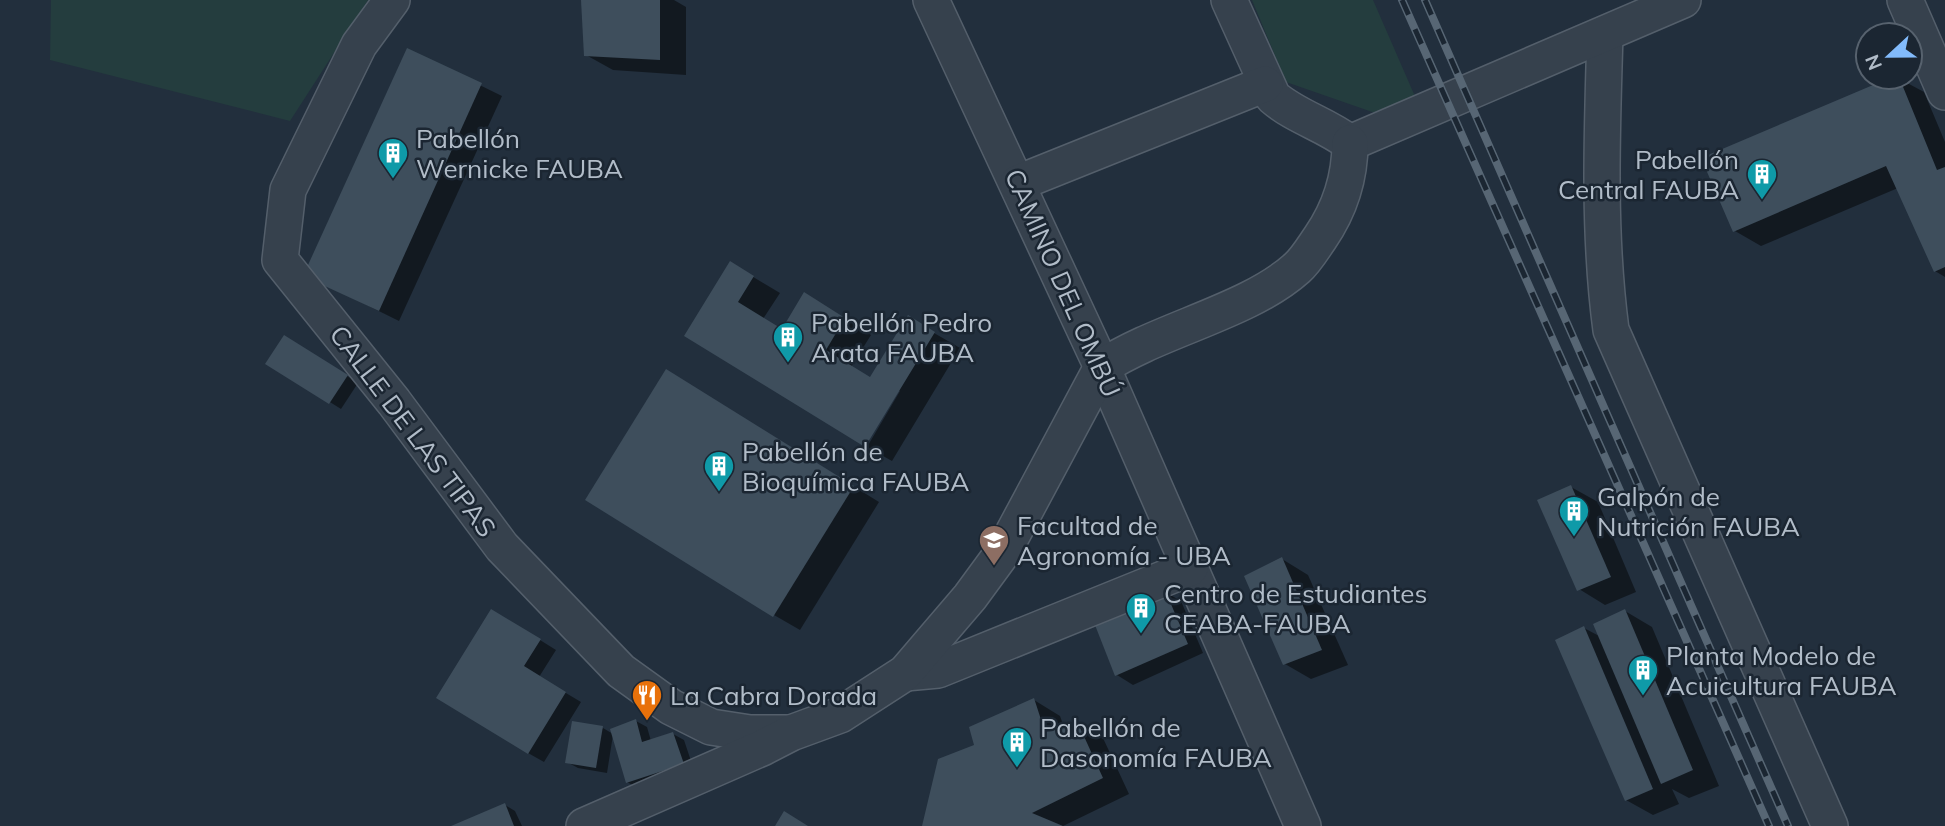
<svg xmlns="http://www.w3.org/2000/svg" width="1945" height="826" font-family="Mulish,sans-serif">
<rect width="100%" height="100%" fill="#222f3d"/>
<g fill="#243d3e">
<path d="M51,0H368L290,121L50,60Z"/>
<path d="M1252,0H1373L1417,101L1378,114L1286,82Z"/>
</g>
<g fill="#0007">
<path d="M583,0H674L686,7V75L613,70L586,55Z"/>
<path d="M408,50L502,96L399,321L306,275Z"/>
<path d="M1896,77L1924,92L1945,142V277L1935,271L1898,188L1761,246L1735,231Z"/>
<path d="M730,263L780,293L763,319L783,331L831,310L871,335L851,367L871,379L908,318L960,348L892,461L867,447L900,391L686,335Z"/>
<path d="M295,343L358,383L341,409L268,363Z"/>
<path d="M693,387L879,502L800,630L774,615Z"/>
<path d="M1571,487L1598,502L1636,592L1605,605L1579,589Z"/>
<path d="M1282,559L1308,575L1348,665L1311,679L1285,664Z"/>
<path d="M1165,592L1181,601L1203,653L1133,685L1117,675L1097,626Z"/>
<path d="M1625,611L1652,627L1719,786L1689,798L1672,789L1679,804L1653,815L1626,800L1584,628L1601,637Z"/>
<path d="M508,620L556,650L539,677L581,702L544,762L528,753Z"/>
<path d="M1034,700L1060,716L1064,727L1076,722L1103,738L1129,794L1063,826H924L976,746Z"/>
<path d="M636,721L647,727L651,741L673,734L684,740L694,770L638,788L627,782L613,735L607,773L578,768L567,762L603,728L613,734Z"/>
<path d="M505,805L515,811L522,826H455Z"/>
</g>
<g fill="#3e4e5c">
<path d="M581,0H660V60L584,56Z"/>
<path d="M407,48L482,83L379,311L303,276Z"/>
<path d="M1892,77H1899L1937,170L1945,167V267L1934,272L1886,166L1733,232L1701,158Z"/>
<path d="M730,261L754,276L738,302L782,329L804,292L845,318L826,350L870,377L908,315L935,332L865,447L684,336Z"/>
<path d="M284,335L348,375L329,404L265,364Z"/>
<path d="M666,369L854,486L773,617L585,500Z"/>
<path d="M1571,485L1611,577L1577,591L1537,500Z"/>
<path d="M1282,557L1322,650L1283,665L1244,576Z"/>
<path d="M1165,590L1188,644L1115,676L1095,625Z"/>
<path d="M491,609L541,639L524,666L566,692L528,754L436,698Z"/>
<path d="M1625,609L1693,770L1661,784L1593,624Z"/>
<path d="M1584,626L1653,789L1625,801L1555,640Z"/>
<path d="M1034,698L1045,732L1077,721L1103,778L1032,813L1063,826H922L938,759L974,745L969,727Z"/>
<path d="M636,719L642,742L673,732L684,764L626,783L610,729Z"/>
<path d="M572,721L603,726L596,768L565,763Z"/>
<path d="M505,803L514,826H451Z"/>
<path d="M784,811L808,826H775Z"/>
</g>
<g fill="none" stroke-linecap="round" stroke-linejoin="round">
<g stroke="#545f6b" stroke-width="38">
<g id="minor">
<path d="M392,0L359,45L288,190L280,260L394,402L502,547L621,671L671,707L711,727L750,733H787"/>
<path d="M931,0L1102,367L1303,826"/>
<path d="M1229,0L1273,97C1296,117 1325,124 1350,143"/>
<path d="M1905,0L1945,92"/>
<path d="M1605,34C1602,132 1598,233 1611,330L1830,826"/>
<path d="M1350,143L1683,0"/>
<path d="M1018,183L1265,84"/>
<path d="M905,673L938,670L1190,568"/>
<path d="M584,826L762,748L791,733L840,715L905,673L970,597L1003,552L1102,367C1160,329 1248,312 1297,268C1306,260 1313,248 1320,238C1340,209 1350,178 1350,143"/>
</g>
</g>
<use href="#minor" stroke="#36414d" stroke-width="35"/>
<g stroke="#576674" stroke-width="8">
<g id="rail">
<path d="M1402,0L1769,826"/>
<path d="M1425,0L1788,826"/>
</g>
</g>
<use href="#rail" stroke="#1b2632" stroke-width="5" stroke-dasharray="16" stroke-linecap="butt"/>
</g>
<defs>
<g id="building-pin" transform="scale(1.575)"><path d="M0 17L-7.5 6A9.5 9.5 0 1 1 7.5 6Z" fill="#0f9aa8" stroke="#1b2632"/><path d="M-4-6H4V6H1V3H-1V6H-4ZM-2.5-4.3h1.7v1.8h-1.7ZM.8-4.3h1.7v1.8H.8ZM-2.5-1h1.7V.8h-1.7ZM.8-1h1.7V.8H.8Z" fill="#fff"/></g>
<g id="university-pin" transform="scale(1.575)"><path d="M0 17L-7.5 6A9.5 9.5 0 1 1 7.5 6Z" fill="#8d6e63" stroke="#1b2632"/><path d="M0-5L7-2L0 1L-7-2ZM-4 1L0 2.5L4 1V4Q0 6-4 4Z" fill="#fff"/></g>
<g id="restaurant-pin" transform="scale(1.575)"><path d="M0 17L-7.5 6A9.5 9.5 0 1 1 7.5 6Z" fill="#e8710a" stroke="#1b2632"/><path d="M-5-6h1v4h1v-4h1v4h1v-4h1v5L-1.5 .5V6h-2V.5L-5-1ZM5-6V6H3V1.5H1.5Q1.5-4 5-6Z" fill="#fff"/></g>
</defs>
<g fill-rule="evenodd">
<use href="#building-pin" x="393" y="153"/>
<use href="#building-pin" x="1762" y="174"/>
<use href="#building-pin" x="788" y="337"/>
<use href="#building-pin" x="719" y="466"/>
<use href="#building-pin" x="1574" y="511"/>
<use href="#university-pin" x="994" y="540"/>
<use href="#building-pin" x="1141" y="608"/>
<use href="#building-pin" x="1643" y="670"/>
<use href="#restaurant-pin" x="647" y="695"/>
<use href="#building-pin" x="1017" y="742"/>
</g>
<g text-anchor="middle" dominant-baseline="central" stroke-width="5" stroke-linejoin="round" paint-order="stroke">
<g font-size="26" fill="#b1bcc8" stroke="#1b2632" text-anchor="start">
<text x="416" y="138">Pabellón<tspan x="416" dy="30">Wernicke FAUBA</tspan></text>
<text x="1739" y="159" text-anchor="end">Pabellón<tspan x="1739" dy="30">Central FAUBA</tspan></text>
<text x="811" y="322">Pabellón Pedro<tspan x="811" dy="30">Arata FAUBA</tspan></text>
<text x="742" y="451">Pabellón de<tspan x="742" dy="30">Bioquímica FAUBA</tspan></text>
<text x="1597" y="496">Galpón de<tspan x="1597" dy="30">Nutrición FAUBA</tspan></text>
<text x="1017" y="525">Facultad de<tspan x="1017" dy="30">Agronomía - UBA</tspan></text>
<text x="1164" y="593">Centro de Estudiantes<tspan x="1164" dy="30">CEABA-FAUBA</tspan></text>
<text x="1666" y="655">Planta Modelo de<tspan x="1666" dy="30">Acuicultura FAUBA</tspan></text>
<text x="670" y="695">La Cabra Dorada</text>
<text x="1040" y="727">Pabellón de<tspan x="1040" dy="30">Dasonomía FAUBA</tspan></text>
</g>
<g font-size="26" fill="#b1bcc8" stroke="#1b2632">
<text transform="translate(1063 283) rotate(66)">CAMINO DEL OMBÚ</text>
<text transform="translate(413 431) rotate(53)">CALLE DE LAS TIPAS</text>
</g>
</g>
<g transform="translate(1889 56) rotate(248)"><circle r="33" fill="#1b2632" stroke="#57626e" stroke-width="2"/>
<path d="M0-5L12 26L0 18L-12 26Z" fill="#82bbfc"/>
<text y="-10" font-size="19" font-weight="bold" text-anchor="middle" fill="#b1bcc8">N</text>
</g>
</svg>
